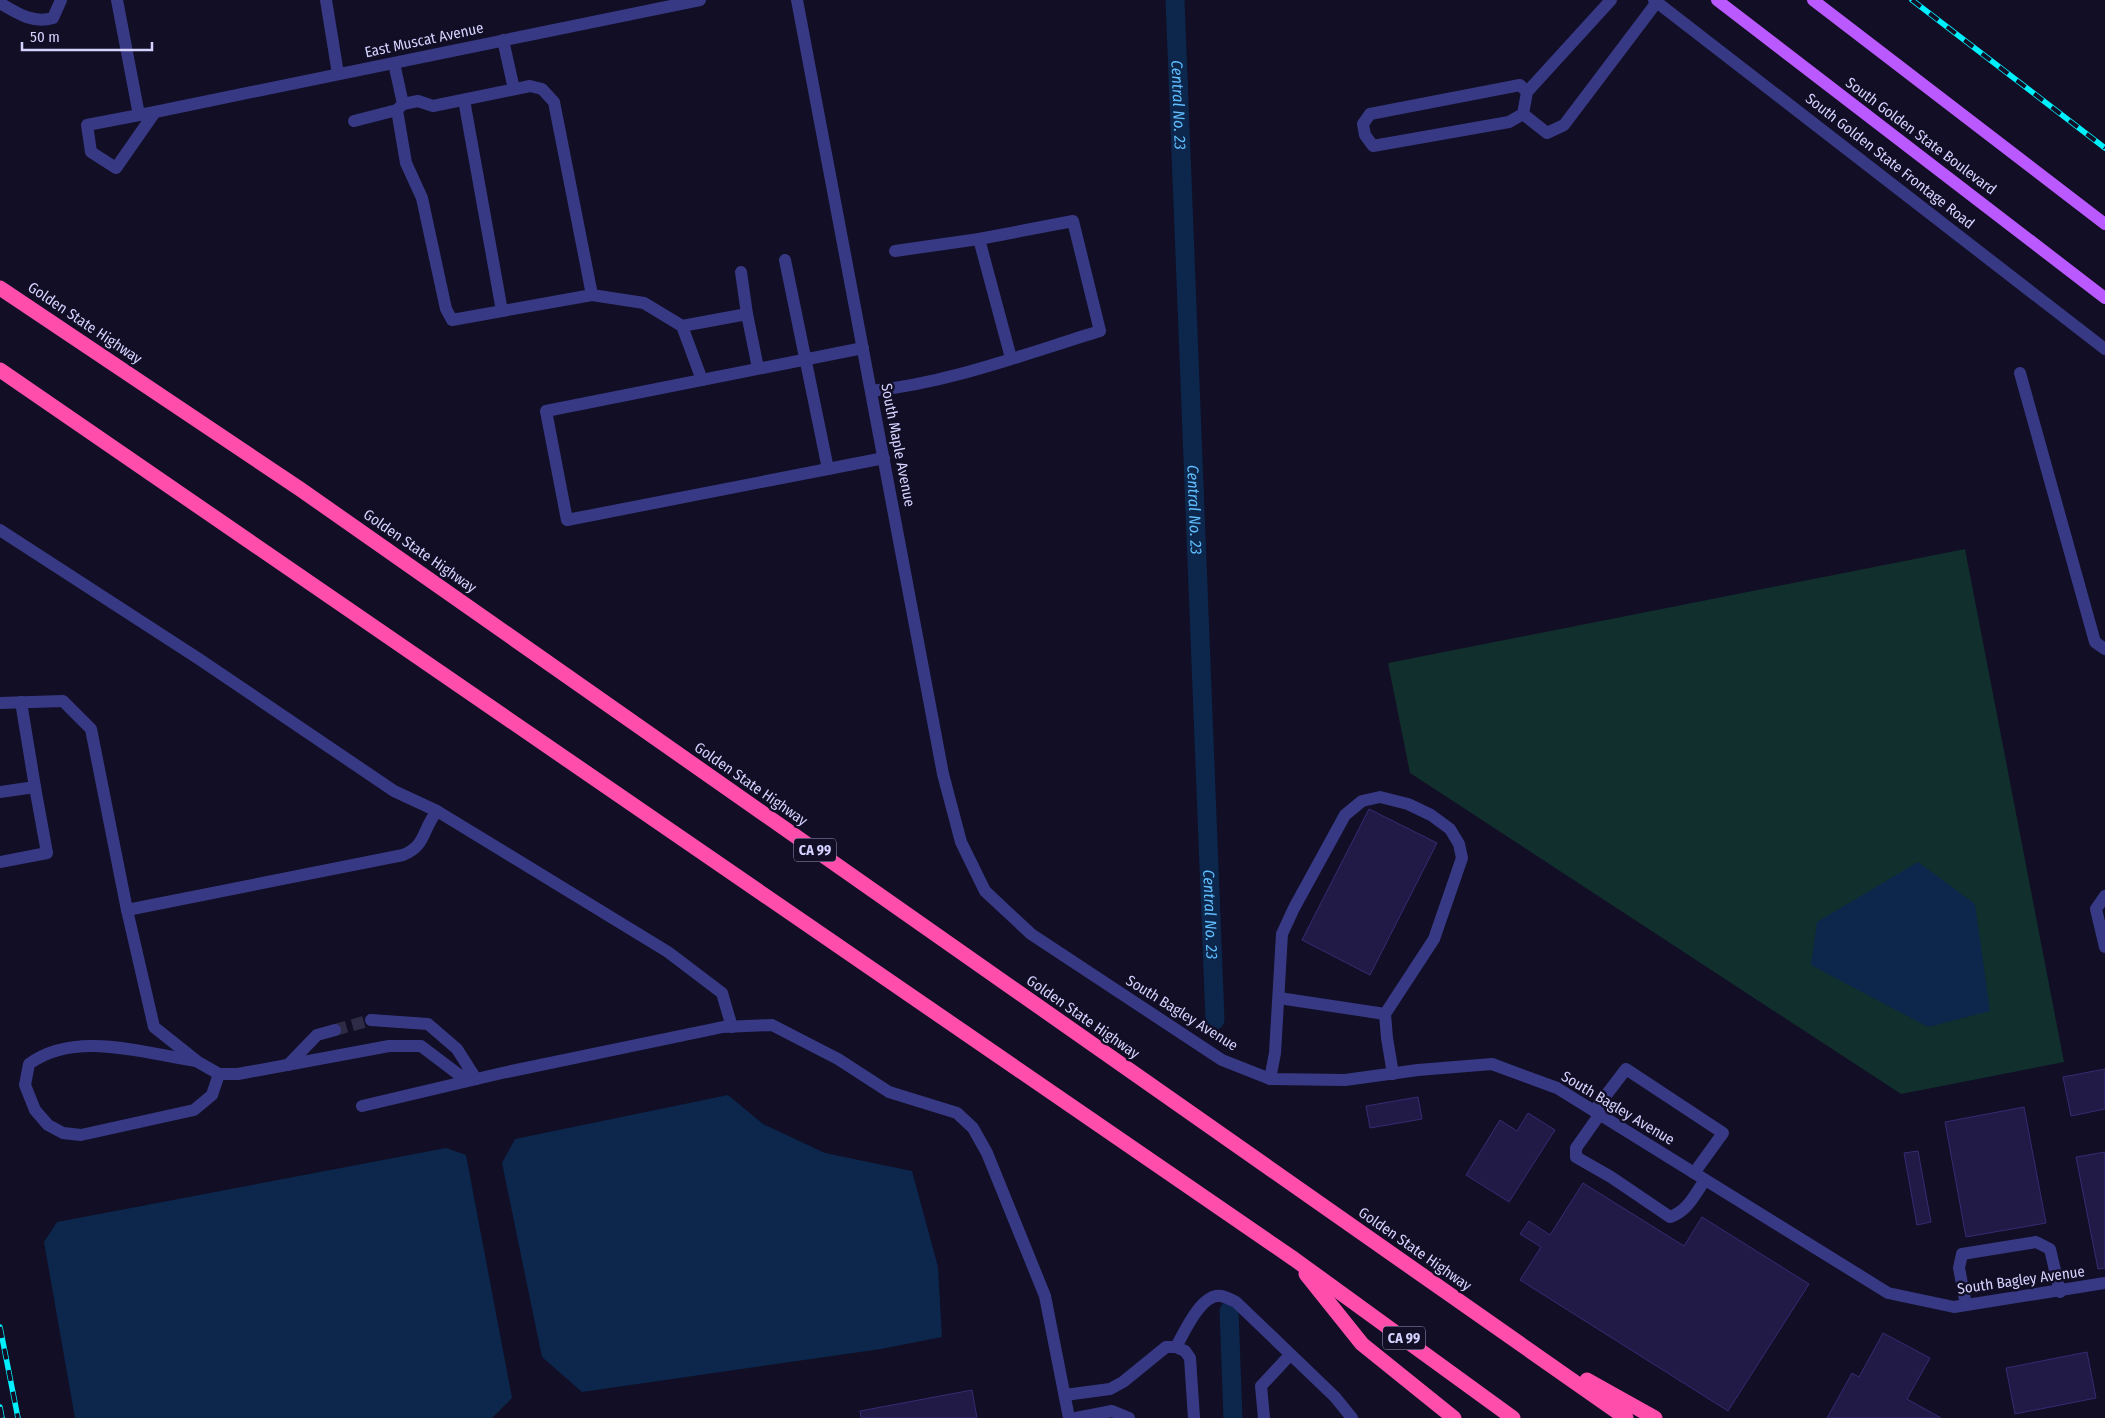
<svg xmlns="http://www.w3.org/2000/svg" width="2105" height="1418" font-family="'Fira Sans Condensed',sans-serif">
<rect width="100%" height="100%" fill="#110e25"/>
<path fill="#112f2d" d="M1965,549L2064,1062L1901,1094L1410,773L1388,663Z"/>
<g fill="#0c274b">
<path d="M1918,862L1975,904L1990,1011L1928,1027L1811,965L1817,922Z"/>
<path d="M728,1095L763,1124L825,1153L912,1171L938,1267L942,1337L881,1349L582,1392L542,1357L502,1163L515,1139Z"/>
<path d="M446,1148L466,1155L512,1398L492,1418H75L44,1242L57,1222Z"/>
</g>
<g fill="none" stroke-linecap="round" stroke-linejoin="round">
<g stroke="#0c274b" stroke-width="19">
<path id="s1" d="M1175,0L1215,1020"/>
<path d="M1229,1311L1233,1418"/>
</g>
</g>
<g fill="#211a46" stroke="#362b73">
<path d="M1369,809L1437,843L1370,975L1302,940Z"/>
<path d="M2105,1069V1109L2071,1116L2063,1077Z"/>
<path d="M1418,1097L1422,1119L1370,1128L1366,1106Z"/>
<path d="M2024,1107L2046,1223L1966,1237L1945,1122Z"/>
<path d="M1528,1113L1555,1130L1509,1202L1466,1175L1500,1120L1517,1131Z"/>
<path d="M1918,1151L1931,1222L1917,1225L1904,1153Z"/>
<path d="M2105,1152V1268L2098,1269L2076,1157Z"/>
<path d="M1583,1183L1684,1246L1702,1217L1809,1284L1728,1411L1520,1280L1541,1247L1520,1234L1529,1221L1550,1235Z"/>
<path d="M1883,1333L1930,1358L1907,1399L1941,1418H1827L1852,1373L1859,1377Z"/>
<path d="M2087,1352L2096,1398L2015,1414L2006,1368Z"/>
<path d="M972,1390L977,1418H861L860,1411Z"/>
</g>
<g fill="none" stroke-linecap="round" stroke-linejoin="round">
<path stroke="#2e2b46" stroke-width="12" stroke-dasharray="12 6" stroke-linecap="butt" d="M335,1030L371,1020"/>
<g stroke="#383985" stroke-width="12">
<path d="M117,0L139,115"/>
<path d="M326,0L338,74"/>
<path d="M797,0L943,774L961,842L985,891L1031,934L1222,1060L1270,1079L1345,1080L1418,1070L1492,1064L1557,1088L1888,1293L1954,1307L2105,1283"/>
<path d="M1654,0L2105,349"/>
<path d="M0,3C17,13 33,24 53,18L61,0"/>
<path d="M503,40L514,89"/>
<path d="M1527,92L1520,85L1370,114L1363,124L1365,135L1373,146L1509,122L1523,114L1527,92L1611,0"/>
<path d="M464,100L502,311"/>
<path d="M403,104L418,101L433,106L530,86L542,89L554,102L592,295"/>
<path d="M397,110L406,163L422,198L446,309L452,320L592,295L644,303L682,326L702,380"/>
<path d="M155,112L700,0"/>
<path d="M155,112L116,168L91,152L87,125Z"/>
<path d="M1523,114L1547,133L1564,125L1657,2"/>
<path d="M354,121L397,110L403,104L394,63"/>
<path d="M979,239L1011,358"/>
<path d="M785,260L828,469L884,458"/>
<path d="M741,272L747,314"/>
<path d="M682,326L747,314L758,368"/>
<path d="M2020,373L2095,642L2105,649"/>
<path d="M871,391C949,383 1025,354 1100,331L1073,221L979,239L895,251"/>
<path d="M828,469L567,520L546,411L863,348"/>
<path d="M0,530L199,659L394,791L437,811C422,830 426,846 403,855L127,910L154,1027L198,1062L219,1074H238L389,1046H421L458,1074L476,1079"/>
<path d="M0,703L63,701L91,729L127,910"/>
<path d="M0,792L35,787L21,702"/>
<path d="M437,811L668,952L722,993L732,1027"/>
<path d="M0,862L47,853L35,787"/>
<path d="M2105,896L2096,909L2105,947"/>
<path d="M1279,998L1385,1014"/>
<path d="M371,1020L428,1024L457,1049L476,1079"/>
<path d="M196,1061C143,1053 75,1030 29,1064L25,1085L35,1110L48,1125L63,1133L81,1135L194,1110L212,1095L219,1074"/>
<path d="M288,1065L317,1035L335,1030"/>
<path d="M1270,1079L1275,1053L1282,934L1294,908L1345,815L1362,801L1380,797L1408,804L1431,815L1450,829L1459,844L1462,858L1434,939L1385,1014L1387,1038L1393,1074"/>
<path d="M362,1106L502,1073L723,1027L772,1025L838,1059L889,1092L957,1113L973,1128L987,1153L1045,1296L1069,1418"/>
<path d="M1594,1111L1626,1069L1723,1133L1694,1173"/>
<path d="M1600,1114L1576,1148V1157L1611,1177L1670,1217C1688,1211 1695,1194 1705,1180"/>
<path d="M1966,1305L1959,1268L1962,1254L2036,1242L2050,1249L2060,1292"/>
<path d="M1176,1347C1184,1333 1201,1293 1221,1296C1226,1297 1232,1300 1236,1302L1335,1397L1352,1418"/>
<path d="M1065,1395L1110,1389L1123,1382L1166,1347H1176L1185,1351L1190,1358L1194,1418"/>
<path d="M1076,1418L1112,1411L1129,1418"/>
<path d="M1264,1418L1261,1386L1290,1355"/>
</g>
<g stroke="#b959ff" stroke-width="12">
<path d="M1717,0L2105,298"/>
<path d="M1813,0L2105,224"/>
</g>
<g stroke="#ff4dab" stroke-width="15">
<path d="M0,288L300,489L1626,1418"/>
<path d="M0,370L1294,1259L1513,1418"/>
<path d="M1306,1274L1362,1344L1454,1418"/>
<path d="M1587,1380L1655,1418"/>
</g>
<g stroke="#00f0fd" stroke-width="5.5">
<g id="rail">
<path d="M1912,0L2105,148"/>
<path d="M0,1327L18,1418"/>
<path d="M0,1407L2,1418"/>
</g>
</g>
<use href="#rail" stroke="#110e25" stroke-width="4" stroke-dasharray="11" stroke-linecap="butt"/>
</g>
<g text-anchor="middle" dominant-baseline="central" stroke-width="5" stroke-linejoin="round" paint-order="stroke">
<g fill="#110e25" stroke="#9a97be" stroke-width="1">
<rect x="794" y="838.5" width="42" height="23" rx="4"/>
<rect x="1383" y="1326.5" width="42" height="23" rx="4"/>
</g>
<g font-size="14" font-weight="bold" fill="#d5d2ff">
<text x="815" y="850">CA 99</text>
<text x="1404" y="1338">CA 99</text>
</g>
<g font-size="15" fill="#d5d2ff" stroke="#110e25">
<text transform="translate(424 40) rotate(-12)">East Muscat Avenue</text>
<text transform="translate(1921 136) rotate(37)">South Golden State Boulevard</text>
<text transform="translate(1890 161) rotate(38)">South Golden State Frontage Road</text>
<text transform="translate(85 323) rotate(34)">Golden State Highway</text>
<text transform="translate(898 445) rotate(79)">South Maple Avenue</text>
<text transform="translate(420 551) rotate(35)">Golden State Highway</text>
<text transform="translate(751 784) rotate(35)">Golden State Highway</text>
<text transform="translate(1182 1013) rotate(32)">South Bagley Avenue</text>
<text transform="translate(1083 1017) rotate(35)">Golden State Highway</text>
<text transform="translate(1618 1108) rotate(31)">South Bagley Avenue</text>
<text transform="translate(1415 1249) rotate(35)">Golden State Highway</text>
<text transform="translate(2021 1280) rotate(-8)">South Bagley Avenue</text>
</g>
<g font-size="16" font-style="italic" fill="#60bdff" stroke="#110e25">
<text stroke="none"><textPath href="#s1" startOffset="105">Central No. 23</textPath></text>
<text stroke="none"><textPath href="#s1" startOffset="510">Central No. 23</textPath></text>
<text stroke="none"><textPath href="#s1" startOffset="915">Central No. 23</textPath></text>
</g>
</g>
<path d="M22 42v8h130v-8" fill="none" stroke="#d5d2ff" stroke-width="2.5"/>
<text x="30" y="42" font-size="15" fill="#d5d2ff" stroke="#110e25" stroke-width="4" paint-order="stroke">50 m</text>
</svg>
